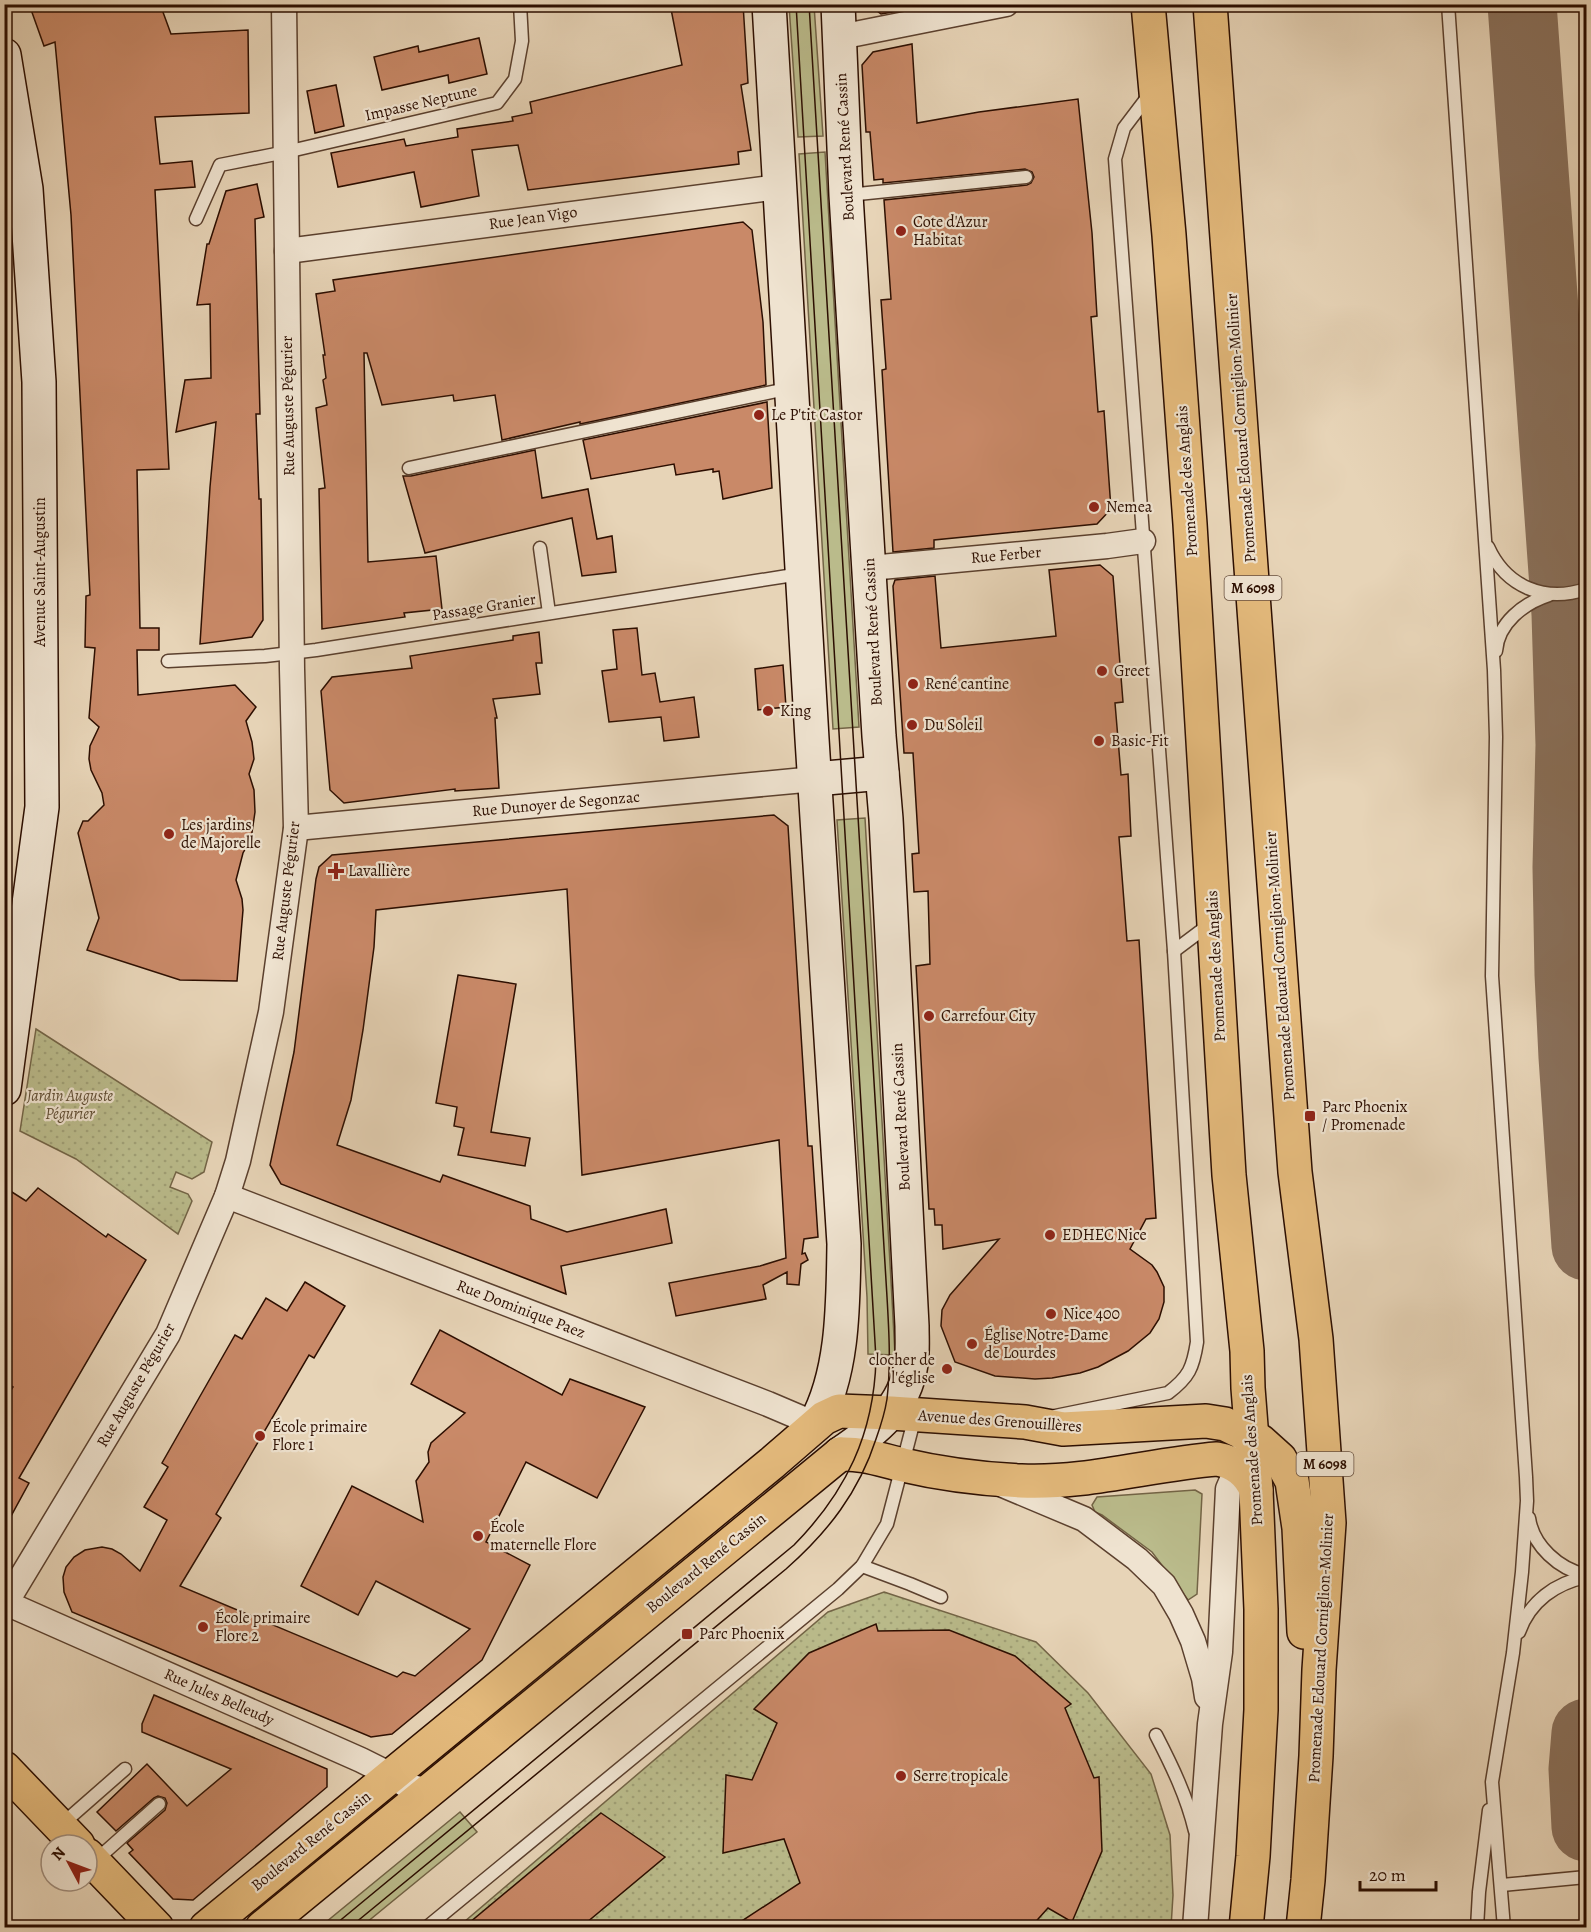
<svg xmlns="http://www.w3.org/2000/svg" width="1591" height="1932" font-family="Alegreya,serif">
<defs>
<pattern id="park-dots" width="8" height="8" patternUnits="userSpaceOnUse" patternTransform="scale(1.5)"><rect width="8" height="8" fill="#babb8b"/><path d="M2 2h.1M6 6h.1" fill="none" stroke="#a0a076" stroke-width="1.8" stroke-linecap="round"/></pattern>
</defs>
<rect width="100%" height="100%" fill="#e7d4b7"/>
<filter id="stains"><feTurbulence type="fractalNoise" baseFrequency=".00333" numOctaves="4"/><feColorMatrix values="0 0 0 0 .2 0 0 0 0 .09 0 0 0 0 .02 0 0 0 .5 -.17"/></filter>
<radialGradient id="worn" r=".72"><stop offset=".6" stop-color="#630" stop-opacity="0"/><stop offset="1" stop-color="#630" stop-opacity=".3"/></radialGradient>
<g fill="#babb8b" stroke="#736446" stroke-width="1.5">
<path d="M789,5H814L823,136L798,137Z"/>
<path d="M825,152L859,727L833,729L799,154Z"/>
<path d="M865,818L892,1299L895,1355L868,1354L867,1297L837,820Z"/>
<path d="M1195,1490L1202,1494L1197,1594L1188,1600L1152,1552L1102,1515L1095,1512L1092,1505L1097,1497Z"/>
<path d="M460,1812L477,1832L361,1927H320Z"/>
</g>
<g fill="url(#park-dots)" stroke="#736446" stroke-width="1.5">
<path d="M36,1029L212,1142L204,1172L192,1179L176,1172L170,1187L188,1194L192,1201L178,1234L76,1159L20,1131Z"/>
<path d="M884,1592L1036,1642L1088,1693L1151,1774L1170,1835L1173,1895L1171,1927L457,1928L828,1612Z"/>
</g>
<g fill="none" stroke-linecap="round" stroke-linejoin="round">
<g stroke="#8a715c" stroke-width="69">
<path d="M1522,4L1566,614L1570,745L1567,867L1569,974L1573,1057L1586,1246"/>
<path d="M1586,1733L1583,1769L1586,1827"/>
</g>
</g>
<g fill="#c98968" stroke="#2c0e00" stroke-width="1.5">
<path d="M29,4H160L171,34L248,30L249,113L155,117L160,164L192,161L195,187L155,190L169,469L137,470L140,628H159V650H137L138,695L235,685L256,707L246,721L252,742L254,759L249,774L254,790L255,812L251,839L243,853L236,880L242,899L243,910L237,981L180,980L87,950L99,918L78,833L83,821H88L104,805L102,793L91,770L89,759L90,746L99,727L89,718L95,648L85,647L86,596L90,595L71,215L55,42L44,46Z"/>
<path d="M670,4H743L748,83L741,85L751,150L738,152L739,164L528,190L518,145L472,150L479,196L421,207L414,172L338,187L331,153L404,139L406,146L458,137L457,129L513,121L512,117L532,113L530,102L682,65Z"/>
<path d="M868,4H910V9L881,14Z"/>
<path d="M479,38L487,74L449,83L448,75L382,90L374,57L418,46L419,52Z"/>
<path d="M912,44L917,123L979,112L1078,99L1092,233L1097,316L1091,317L1098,412L1104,411L1111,509L1097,524L934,540V548L893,552L882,370L886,369L881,300L891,299L884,200L1027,185L1031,183L1034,177L1032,172L1025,169L883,183V179L874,180L870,132H866L862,65L873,52Z"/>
<path d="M336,85L344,126L315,133L307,91Z"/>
<path d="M257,184L264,217L255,219L260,414H256L259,499H261L263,620L252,637L200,644L210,487L216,422L176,432L185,380L211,378L210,304L197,305L207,244H209L226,191Z"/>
<path d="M743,222L752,230L763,322L766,385L580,424V422L502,440L495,395L454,401L453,395L382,405L367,353H364L368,562L436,556L442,609L404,613L405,617L322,629L319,489L325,488L316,408L327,405L323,380L326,378L323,355H325L316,294L335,291L333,280Z"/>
<path d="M767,402L772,488L723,499L719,471L713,472V469L676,475L674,464L591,479L583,440Z"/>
<path d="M535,450L542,498L588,489L597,539L612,536L616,572L582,576L572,518L425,553L403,476H411Z"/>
<path d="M1100,565L1113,576L1123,702L1115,703L1121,775L1128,774L1131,836L1119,837L1127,941L1139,940L1156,1218L1146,1219L1130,1249L1152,1265L1157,1272L1164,1287V1302L1159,1319L1150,1333L1128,1351L1098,1367L1080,1373L1052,1378L1035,1379L995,1376L955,1362L941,1326L942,1310L950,1295L999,1239L943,1249L942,1225H935L934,1209H929L916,966L930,964L928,891L914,892L912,854L919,853L913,753H904L893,586L895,580L935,576L941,648L1056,636L1049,570Z"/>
<path d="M637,628L642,675L655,673L660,702L694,697L699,737L664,741L661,717L609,722L602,671L617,669L613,630Z"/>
<path d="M539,632L542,663H536L540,694L493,699L497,718H495L499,788L455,791V789L344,803L330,790L321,691L332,677L412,668L410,656L513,640V636Z"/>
<path d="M783,665L786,707L758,710L755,669Z"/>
<path d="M774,815L788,826L808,1146H812L818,1237L804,1239L802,1254L805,1253L808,1260L801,1264L799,1285L787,1284V1272L763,1285L766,1299L676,1316L669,1283L760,1266L786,1258L779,1140L582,1175L567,889L376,910L374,947L363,1030L351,1100L337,1145L440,1182L443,1175L530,1206L531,1219L567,1232L666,1209L672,1243L561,1266L566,1294L281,1184L270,1165L294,1052L316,879L319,867L332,855Z"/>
<path d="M458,975L516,984L491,1132L530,1138L525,1166L458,1155L464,1128L454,1126L457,1107L436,1103Z"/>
<path d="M4,1187L26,1201L38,1188L106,1237L108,1234L146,1260L19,1478L29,1483L4,1529V1401L13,1387L4,1381Z"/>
<path d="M305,1282L345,1306L314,1358L309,1355L216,1514L221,1518L180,1586L397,1677L403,1672L415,1676L470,1629L376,1581L358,1615L301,1586L352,1486L423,1522L416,1481L429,1462L428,1452L431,1443L465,1413L411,1384L440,1330L562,1395L570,1379L645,1407L597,1498L526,1462L486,1542L530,1565L482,1660L392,1734L371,1737L72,1612L64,1592L63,1577L66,1567L74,1557L85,1550L102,1547L112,1549L121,1554L140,1571L167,1520L144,1507L168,1467L162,1463L195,1405L235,1335L242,1339L266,1298L287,1311Z"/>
<path d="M876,1624L878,1631L949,1630L1015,1656L1071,1704L1065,1708L1094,1778L1099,1777L1102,1851L1072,1922L1048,1908L1030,1928H731L800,1883L784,1839L723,1853L726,1775L752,1780L777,1723L754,1709L809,1653Z"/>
<path d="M154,1695L327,1769V1787L193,1900L173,1899L129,1853L133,1850L127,1843L165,1810L167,1803L165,1798L158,1796L154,1798L116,1831L97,1812L147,1764L187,1806L231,1769L142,1732V1724Z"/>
<path d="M601,1813L665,1857L580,1928H463Z"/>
</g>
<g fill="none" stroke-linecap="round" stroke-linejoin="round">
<g stroke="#5b402e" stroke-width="15">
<g id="service">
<path d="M1448,4L1494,670L1496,737L1492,976L1526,1477L1527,1501L1522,1572L1513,1653L1492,1782L1504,1928"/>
<path d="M848,195L1026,177"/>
<path d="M196,219L220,165L286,152L497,103L515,79L522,41L520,4"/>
<path d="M409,468L791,388"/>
<path d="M1488,547C1506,587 1545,603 1586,589"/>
<path d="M540,548L549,613"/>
<path d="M1496,651C1498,623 1524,603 1549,595"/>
<path d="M168,661L265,656L316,650L800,574"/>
<path d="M1174,951L1210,924"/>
<path d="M1055,1416L1168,1393C1189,1377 1193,1368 1197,1342L1174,951L1115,159L1124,128L1149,95"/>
<path d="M1529,1518C1533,1546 1559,1569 1586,1575"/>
<path d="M862,1566L910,1584L941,1597"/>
<path d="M1519,1632C1530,1601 1556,1583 1586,1577"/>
<path d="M1156,1735C1172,1766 1187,1797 1195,1831"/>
<path d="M60,1826L125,1769"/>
<path d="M95,1861L159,1804"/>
<path d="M1502,1885L1586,1877"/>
<path d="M426,1928L838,1589L862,1566L887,1524L912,1428L920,1418"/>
<path d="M1477,1928L1479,1892L1489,1810"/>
</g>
</g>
<g stroke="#5b402e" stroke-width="27">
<g id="minor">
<path d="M840,37L1006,4"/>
<path d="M287,251L779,187"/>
<path d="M870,568L1107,546L1143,541"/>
<path d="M296,828L815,779"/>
<path d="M227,1196L768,1404L815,1424"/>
<path d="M1003,1485L1084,1519L1137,1559L1164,1585L1181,1614L1193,1641L1204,1678L1207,1697"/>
<path d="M6,1603L361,1760L391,1775L407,1786L430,1791"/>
<path d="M4,1606L168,1334L227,1196L238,1161L271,1012L296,828L292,669L284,4"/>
<path d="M1195,1928L1210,1724L1220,1652L1228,1489L1244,1452"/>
</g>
</g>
<g stroke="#2c0e00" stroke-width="36">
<g id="secondary">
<path d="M769,4L812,739L844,1244C843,1302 844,1372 815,1424"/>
<path d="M838,4L846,195L879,736L886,819L912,1326C912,1339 913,1352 911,1364C905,1408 874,1431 840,1454"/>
<path d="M4,55L26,189L39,382L42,807L4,1089"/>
<path d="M815,779L882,773"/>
</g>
</g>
<g stroke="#2c0e00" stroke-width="36">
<g id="primary">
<path d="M1148,4L1169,235L1190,524L1229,1175L1247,1351L1248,1388L1256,1490L1261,1609V1710L1253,1856L1246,1928"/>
<path d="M1210,4L1295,1172L1316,1339L1329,1523L1319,1670L1316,1756L1308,1880L1303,1928"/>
<path d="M840,1454C863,1453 881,1460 903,1465C941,1474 982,1479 1021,1481C1087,1484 1152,1464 1217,1459C1235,1462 1249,1473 1256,1490"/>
<path d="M4,1768L78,1845"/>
<path d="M87,1855L157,1928"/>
<path d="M206,1928L772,1463L824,1418L839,1411L891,1413L1025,1422L1063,1429L1206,1421L1225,1424L1260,1441L1280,1459L1292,1481L1299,1528L1304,1632"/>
<path d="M262,1928L840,1454"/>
</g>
</g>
<use href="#service" stroke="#efe3d0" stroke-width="12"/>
<use href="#minor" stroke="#efe3d0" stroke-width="24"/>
<use href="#secondary" stroke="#efe3d0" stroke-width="33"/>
<use href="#primary" stroke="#e4ba7c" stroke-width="33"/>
<g stroke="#2c0e00" stroke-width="1.5">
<path d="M331,1928L794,1545C846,1492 874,1434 876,1359L796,4"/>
<path d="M349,1928L786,1569C828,1532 859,1492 876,1439C881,1425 885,1412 887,1399C891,1365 889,1331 887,1297L809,4"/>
</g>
</g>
<g fill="#8f2418" stroke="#efe3d0" stroke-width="2">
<circle cx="901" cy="231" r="6"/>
<circle cx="759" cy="415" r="6"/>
<circle cx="1094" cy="507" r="6"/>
<circle cx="1102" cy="671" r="6"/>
<circle cx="913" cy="684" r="6"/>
<circle cx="768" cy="711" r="6"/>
<circle cx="912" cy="725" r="6"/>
<circle cx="1099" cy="741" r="6"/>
<circle cx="169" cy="834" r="6"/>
<path d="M333 862h6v6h6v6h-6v6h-6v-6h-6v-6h6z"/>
<circle cx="929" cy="1016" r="6"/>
<rect x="1304" y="1110" width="12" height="12" rx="3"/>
<circle cx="1050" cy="1235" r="6"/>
<circle cx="1051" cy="1314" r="6"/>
<circle cx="972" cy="1344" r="6"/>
<circle cx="947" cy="1369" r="6"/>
<circle cx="260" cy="1436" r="6"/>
<circle cx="478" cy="1536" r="6"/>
<circle cx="203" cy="1627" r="6"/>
<rect x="681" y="1628" width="12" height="12" rx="3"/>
<circle cx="901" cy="1776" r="6"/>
</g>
<g text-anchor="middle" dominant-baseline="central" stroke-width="4.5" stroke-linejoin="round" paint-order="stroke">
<g fill="#efe3d0" stroke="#664e3e" stroke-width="1.5">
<rect x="1224.5" y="576" width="57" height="24" rx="4.5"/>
<rect x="1296.5" y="1452" width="57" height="24" rx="4.5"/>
</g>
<g font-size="15" font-weight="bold" fill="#2c0e00">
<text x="1253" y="588">M 6098</text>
<text x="1325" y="1464">M 6098</text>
</g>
<g font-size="16" fill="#2c0e00" stroke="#efe3d0">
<text transform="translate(421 103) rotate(-13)">Impasse Neptune</text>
<text transform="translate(845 147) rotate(-93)">Boulevard René Cassin</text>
<text transform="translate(533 218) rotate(-8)">Rue Jean Vigo</text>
<text transform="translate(288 406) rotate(-91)">Rue Auguste Pégurier</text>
<text transform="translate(1241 428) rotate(-94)">Promenade Edouard Corniglion-Molinier</text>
<text transform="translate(1187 481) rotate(-94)">Promenade des Anglais</text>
<text transform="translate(1006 555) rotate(-5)">Rue Ferber</text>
<text transform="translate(40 572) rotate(-90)">Avenue Saint-Augustin</text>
<text transform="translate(484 607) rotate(-9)">Passage Granier</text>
<text transform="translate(873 632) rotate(-93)">Boulevard René Cassin</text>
<text transform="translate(556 804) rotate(-5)">Rue Dunoyer de Segonzac</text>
<text transform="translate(286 891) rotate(-83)">Rue Auguste Pégurier</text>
<text transform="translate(1216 966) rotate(-93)">Promenade des Anglais</text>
<text transform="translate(1280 966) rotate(-94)">Promenade Edouard Corniglion-Molinier</text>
<text transform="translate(901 1117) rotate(-93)">Boulevard René Cassin</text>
<text transform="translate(521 1309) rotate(21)">Rue Dominique Paez</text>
<text transform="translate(136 1385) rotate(-60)">Rue Auguste Pégurier</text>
<text transform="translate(1000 1421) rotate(4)">Avenue des Grenouillères</text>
<text transform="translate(1252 1450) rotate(-94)">Promenade des Anglais</text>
<text transform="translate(706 1563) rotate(-39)">Boulevard René Cassin</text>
<text transform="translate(1321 1648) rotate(-87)">Promenade Edouard Corniglion-Molinier</text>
<text transform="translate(219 1697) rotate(24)">Rue Jules Belleudy</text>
<text transform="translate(311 1841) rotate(-39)">Boulevard René Cassin</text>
</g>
<g font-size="16" fill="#2c0e00" stroke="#efe3d0" text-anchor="start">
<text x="913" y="222">Cote d'Azur<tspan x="913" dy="18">Habitat</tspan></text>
<text x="771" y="415">Le P'tit Castor</text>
<text x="1106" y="507">Nemea</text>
<text x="1114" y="671">Greet</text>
<text x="925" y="684">René cantine</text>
<text x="780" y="711">King</text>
<text x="924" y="725">Du Soleil</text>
<text x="1111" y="741">Basic-Fit</text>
<text x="181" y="825">Les jardins<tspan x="181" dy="18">de Majorelle</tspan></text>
<text x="348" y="871">Lavallière</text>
<text x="941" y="1016">Carrefour City</text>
<text x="1322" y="1107">Parc Phoenix<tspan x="1322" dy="18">/ Promenade</tspan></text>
<text x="1062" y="1235">EDHEC Nice</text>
<text x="1063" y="1314">Nice 400</text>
<text x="984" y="1335">Église Notre-Dame<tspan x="984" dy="18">de Lourdes</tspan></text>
<text x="935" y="1360" text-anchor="end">clocher de<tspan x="935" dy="18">l'église</tspan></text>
<text x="272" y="1427">École primaire<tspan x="272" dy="18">Flore 1</tspan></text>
<text x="490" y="1527">École<tspan x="490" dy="18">maternelle Flore</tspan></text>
<text x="215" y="1618">École primaire<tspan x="215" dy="18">Flore 2</tspan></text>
<text x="699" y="1634">Parc Phoenix</text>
<text x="913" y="1776">Serre tropicale</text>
</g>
<g font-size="16" font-style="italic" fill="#5e4b31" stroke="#efe3d0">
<text x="70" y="1096">Jardin Auguste<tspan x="70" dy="18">Pégurier</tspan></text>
</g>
</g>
<rect width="1591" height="1932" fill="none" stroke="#e7d4b7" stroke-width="24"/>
<rect x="6" y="6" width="1579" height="1920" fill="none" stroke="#2c0e00" stroke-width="3"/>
<rect x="12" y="12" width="1567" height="1908" fill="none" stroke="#2c0e00" stroke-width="1.5"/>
<g transform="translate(69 1863) rotate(311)"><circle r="28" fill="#efe3d0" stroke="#a18e7d" stroke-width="1.5"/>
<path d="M0-4.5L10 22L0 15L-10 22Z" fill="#8f2418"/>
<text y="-9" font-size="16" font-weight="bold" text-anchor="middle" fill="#2c0e00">N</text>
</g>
<path d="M1360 1881v9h76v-9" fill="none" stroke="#2c0e00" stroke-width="3"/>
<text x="1369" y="1881" font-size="18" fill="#2c0e00" stroke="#efe3d0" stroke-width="4.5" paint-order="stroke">20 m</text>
<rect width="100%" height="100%" filter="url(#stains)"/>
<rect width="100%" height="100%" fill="url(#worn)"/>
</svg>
